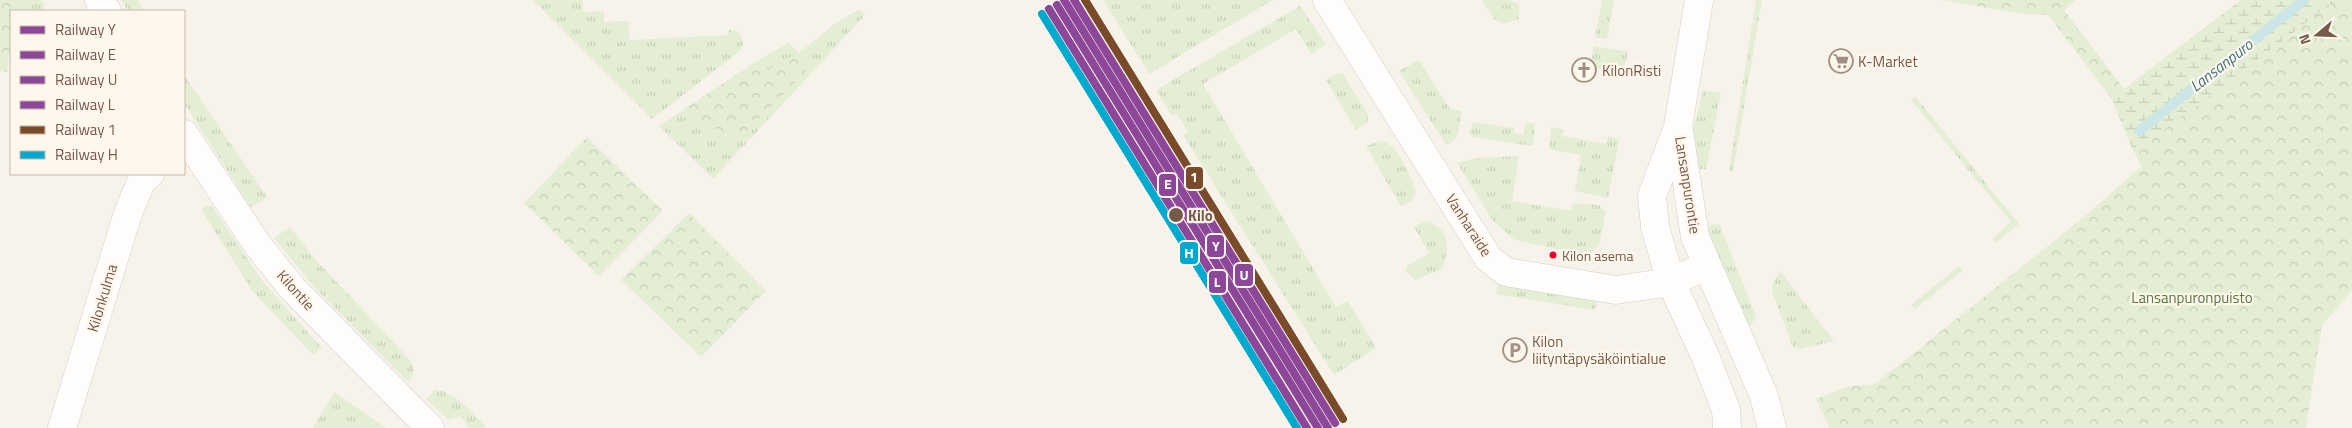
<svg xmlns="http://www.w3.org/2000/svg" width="2352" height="428" font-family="'Titillium Web',sans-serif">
<defs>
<pattern id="grass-tufts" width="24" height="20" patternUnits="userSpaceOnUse" patternTransform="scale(1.25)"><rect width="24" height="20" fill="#e3eed5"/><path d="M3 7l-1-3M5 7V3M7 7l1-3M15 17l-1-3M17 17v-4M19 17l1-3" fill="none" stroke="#c6ceb8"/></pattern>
<pattern id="forest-crowns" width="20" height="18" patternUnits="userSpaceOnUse" patternTransform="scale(1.25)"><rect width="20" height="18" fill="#e3eed5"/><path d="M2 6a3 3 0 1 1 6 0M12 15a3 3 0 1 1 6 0" fill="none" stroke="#c6ceb8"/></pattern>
<pattern id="wetland-marsh" width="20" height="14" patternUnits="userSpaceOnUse" patternTransform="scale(1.25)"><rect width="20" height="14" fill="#e3eed5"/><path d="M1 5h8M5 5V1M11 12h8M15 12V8" fill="none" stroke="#c6ceb8"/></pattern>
</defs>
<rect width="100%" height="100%" fill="#f7f3ea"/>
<g fill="url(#grass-tufts)">
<path d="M6,0H41L45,5L42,11H15Z"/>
<path d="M121,0H137L144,11H128Z"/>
<path d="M533,0H582L583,12L604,11V22L628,21L630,40L729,35V29L740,33L744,43L740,51L652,119Z"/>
<path d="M1103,0H1273L1149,74Z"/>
<path d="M1482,0H1508L1519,4V19L1504,24L1494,19Z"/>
<path d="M1602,0H1614L1607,39L1595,37Z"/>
<path d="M1756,0H1762L1733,172L1729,169Z"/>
<path d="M1300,6L1326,44L1311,54L1296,29L1203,84L1336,307L1348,301L1376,348L1334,375L1183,135L1188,132L1177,114L1172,116L1156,90Z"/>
<path d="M859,9L865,15L713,179L659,126L683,110L737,141L768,70L758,60L789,43L799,53L833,25Z"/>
<path d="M1594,46L1628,52L1623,73L1590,67Z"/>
<path d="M1419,60L1450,109L1462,111C1459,125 1461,141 1446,145L1399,71Z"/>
<path d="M1338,73L1343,74L1368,114V122L1356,130L1326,80Z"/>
<path d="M184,75L267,197L251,208L184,103Z"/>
<path d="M1703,90L1721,93L1706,169H1693L1691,138Z"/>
<path d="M1915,96L2019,224L1997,242L1992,239L2011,222L1911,100Z"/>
<path d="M1473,122L1515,128L1514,133L1523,135L1526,122L1535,124L1533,146L1473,137L1469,133Z"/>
<path d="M1551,127L1563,129L1562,136L1607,144L1608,136L1619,140L1608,198L1575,191L1581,155L1549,149Z"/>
<path d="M1382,141C1400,147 1410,175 1416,192L1412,200L1401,207L1366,146Z"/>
<path d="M1519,156L1512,201L1571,211L1573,203L1599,205L1606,212L1599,246L1591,252L1577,253L1515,240L1493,221L1457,163L1477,158Z"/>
<path d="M212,206L264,283L321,347L313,355L253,292L202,211L204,207Z"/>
<path d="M1426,221C1449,227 1451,250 1442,269L1415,280L1406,271L1407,266L1429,253L1414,227Z"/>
<path d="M1713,224L1720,225L1756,317L1750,326H1744L1708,232L1709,226Z"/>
<path d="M290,227L315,259L411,361C415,371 415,375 408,382L315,288L274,238Z"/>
<path d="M1959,266L1962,271L1915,309L1911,305Z"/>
<path d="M1780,271L1834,341L1799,349L1793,347L1772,292L1773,284Z"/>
<path d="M1498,283L1597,299L1595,310L1496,294Z"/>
<path d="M435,390C455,391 473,414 487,428H470L460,416L449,420L426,399Z"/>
<path d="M334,392L386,428H313Z"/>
</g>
<g fill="url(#forest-crowns)">
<path d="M0,0H6L16,9L15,11H11V39L7,72L0,70Z"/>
<path d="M1942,0H2076L2064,10L2124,89L2241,0H2352V291L2322,325L2306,428H1829L1816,399L1846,387L1875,384L2079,221L2141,167L2112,99L2048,15L2022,14Z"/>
<path d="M795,54L808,69L737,141L683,110L758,60L768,70Z"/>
<path d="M587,137L663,211L599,276L524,203Z"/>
<path d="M689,213L766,291L701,357L621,280Z"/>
</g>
<path fill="url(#wetland-marsh)" d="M2241,0H2336L2134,153L2112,99Z"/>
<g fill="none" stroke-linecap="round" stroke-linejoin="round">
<path stroke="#cce5e7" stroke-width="10" d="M2139,131L2304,0"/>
<g stroke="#d6d0c9" stroke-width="29">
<g id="street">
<path d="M1327,0L1488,258L1506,272L1616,290L1671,282L1706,266"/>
<path d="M62,428L128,213L142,180L150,174"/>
</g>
</g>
<g stroke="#d6cfc7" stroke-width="29">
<g id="secondary">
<path d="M99,0L107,11"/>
<path d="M1699,0L1678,127L1652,196L1655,227L1671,282L1706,358L1726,410L1727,428"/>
<path d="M1679,131L1695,237L1764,396L1772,428"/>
<path d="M184,134L257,244L292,288L430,428"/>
</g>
</g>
<use href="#street" stroke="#fefdfc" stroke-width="28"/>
<use href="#secondary" stroke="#fefdfc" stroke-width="28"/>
<g stroke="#fff7ec" stroke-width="11">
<path id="rail-1" d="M1064,0L1328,428"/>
</g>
<g stroke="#fff7ec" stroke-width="11">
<path id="rail-2" d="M1057,5L1318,428"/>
</g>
<g stroke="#fff7ec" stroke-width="11">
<path id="rail-3" d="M1074,0L1335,423"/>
</g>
<g stroke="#fff7ec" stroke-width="11">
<path id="rail-4" d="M1049,9L1307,428"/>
</g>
<g stroke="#fff7ec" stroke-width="11">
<path id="rail-5" d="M1085,0L1343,419"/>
</g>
<g stroke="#fff7ec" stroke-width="11">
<path id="rail-6" d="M1042,14L1297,428"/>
</g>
<use href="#rail-1" stroke="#8c4799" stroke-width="8"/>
<use href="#rail-2" stroke="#8c4799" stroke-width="8"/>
<use href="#rail-3" stroke="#8c4799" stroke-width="8"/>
<use href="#rail-4" stroke="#8c4799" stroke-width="8"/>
<use href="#rail-5" stroke="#7a4b2a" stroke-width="8"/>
<use href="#rail-6" stroke="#00a9ce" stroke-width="8"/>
</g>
<defs>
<g id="supermarket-ring" transform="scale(1.25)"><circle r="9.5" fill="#fff7ec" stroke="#a29082" stroke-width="1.5"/><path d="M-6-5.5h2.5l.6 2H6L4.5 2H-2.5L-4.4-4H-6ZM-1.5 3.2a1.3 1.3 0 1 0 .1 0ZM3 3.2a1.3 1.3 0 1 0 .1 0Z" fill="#a29082"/></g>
<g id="church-ring" transform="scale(1.25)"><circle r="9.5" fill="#fff7ec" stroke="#a29082" stroke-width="1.5"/><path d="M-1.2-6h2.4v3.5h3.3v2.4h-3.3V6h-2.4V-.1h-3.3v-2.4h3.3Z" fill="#a29082"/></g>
<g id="parking-ring" transform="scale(1.25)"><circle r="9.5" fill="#fff7ec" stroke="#a29082" stroke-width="1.5"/><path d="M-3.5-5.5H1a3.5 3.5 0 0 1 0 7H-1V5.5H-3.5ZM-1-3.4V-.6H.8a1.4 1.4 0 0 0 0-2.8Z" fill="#a29082"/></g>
</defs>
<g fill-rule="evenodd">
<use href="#supermarket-ring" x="1841" y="61"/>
<use href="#church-ring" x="1584" y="70"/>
<use href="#parking-ring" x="1515" y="350"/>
</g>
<circle fill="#755a4a" stroke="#fff7ec" stroke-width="2" cx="1176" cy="215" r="8"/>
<circle fill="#e4002b" stroke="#fff7ec" stroke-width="2" cx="1553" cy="255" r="4.5"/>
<g text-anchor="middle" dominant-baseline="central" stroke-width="4.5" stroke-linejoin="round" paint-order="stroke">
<g font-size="14" fill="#755a4a" stroke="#fff7ec" text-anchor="start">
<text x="1562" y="255">Kilon asema</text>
</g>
<g font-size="15" fill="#755a4a" stroke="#fff7ec" text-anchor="start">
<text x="1858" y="61">K-Market</text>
<text x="1602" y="70">KilonRisti</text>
<text x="1532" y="341">Kilon<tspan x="1532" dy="17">liityntäpysäköintialue</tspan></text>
</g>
<g font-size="15" fill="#755a4a" stroke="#fff7ec">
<text transform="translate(1688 185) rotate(81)">Lansanpurontie</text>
<text transform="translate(1469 225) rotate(57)">Vanharaide</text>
<text transform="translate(296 290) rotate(48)">Kilontie</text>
<text transform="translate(102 298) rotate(-73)">Kilonkulma</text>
</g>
<g font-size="15" font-weight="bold" fill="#755a4a" stroke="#fff7ec" text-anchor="start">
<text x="1188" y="215">Kilo</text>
</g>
<g font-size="15" fill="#537b42" stroke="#fff7ec">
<text x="2192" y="297">Lansanpuronpuisto</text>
</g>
<g font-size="16" font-style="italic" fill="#417681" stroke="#fff7ec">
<text transform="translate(2221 65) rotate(-38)">Lansanpuro</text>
</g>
</g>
<g stroke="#fff7ec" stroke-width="2">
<rect x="1185" y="166" width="19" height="24" rx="5" fill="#7a4b2a"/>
<rect x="1158" y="173" width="19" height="24" rx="5" fill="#8c4799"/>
<rect x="1206" y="234" width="19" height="24" rx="5" fill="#8c4799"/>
<rect x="1179" y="241" width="20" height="24" rx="5" fill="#00a9ce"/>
<rect x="1234" y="263" width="20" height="24" rx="5" fill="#8c4799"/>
<rect x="1208" y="270" width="19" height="24" rx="5" fill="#8c4799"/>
</g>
<g font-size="14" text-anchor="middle" font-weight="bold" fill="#fff">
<text x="1194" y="182">1</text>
<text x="1168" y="189">E</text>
<text x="1216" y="251">Y</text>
<text x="1189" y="258">H</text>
<text x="1244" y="280">U</text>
<text x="1217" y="287">L</text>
</g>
<rect x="10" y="10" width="175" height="165" fill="#fff7ec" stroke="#c8b8ab"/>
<rect x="20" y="26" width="25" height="8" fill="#8c4799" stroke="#c8b8ab"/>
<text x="55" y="35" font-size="15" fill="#755a4a">Railway Y</text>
<rect x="20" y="51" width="25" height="8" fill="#8c4799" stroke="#c8b8ab"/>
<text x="55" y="60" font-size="15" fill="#755a4a">Railway E</text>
<rect x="20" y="76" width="25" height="8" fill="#8c4799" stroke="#c8b8ab"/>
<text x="55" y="85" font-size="15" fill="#755a4a">Railway U</text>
<rect x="20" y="101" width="25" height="8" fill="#8c4799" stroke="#c8b8ab"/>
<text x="55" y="110" font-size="15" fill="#755a4a">Railway L</text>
<rect x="20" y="126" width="25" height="8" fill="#7a4b2a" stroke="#c8b8ab"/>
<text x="55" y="135" font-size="15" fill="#755a4a">Railway 1</text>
<rect x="20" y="151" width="25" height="8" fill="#00a9ce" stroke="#c8b8ab"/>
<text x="55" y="160" font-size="15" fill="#755a4a">Railway H</text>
<g transform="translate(2317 35) rotate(251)" stroke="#fff7ec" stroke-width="4" paint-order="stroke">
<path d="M0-4L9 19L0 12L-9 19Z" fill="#755a4a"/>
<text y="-8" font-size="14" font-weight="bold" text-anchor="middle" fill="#755a4a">N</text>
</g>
</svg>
